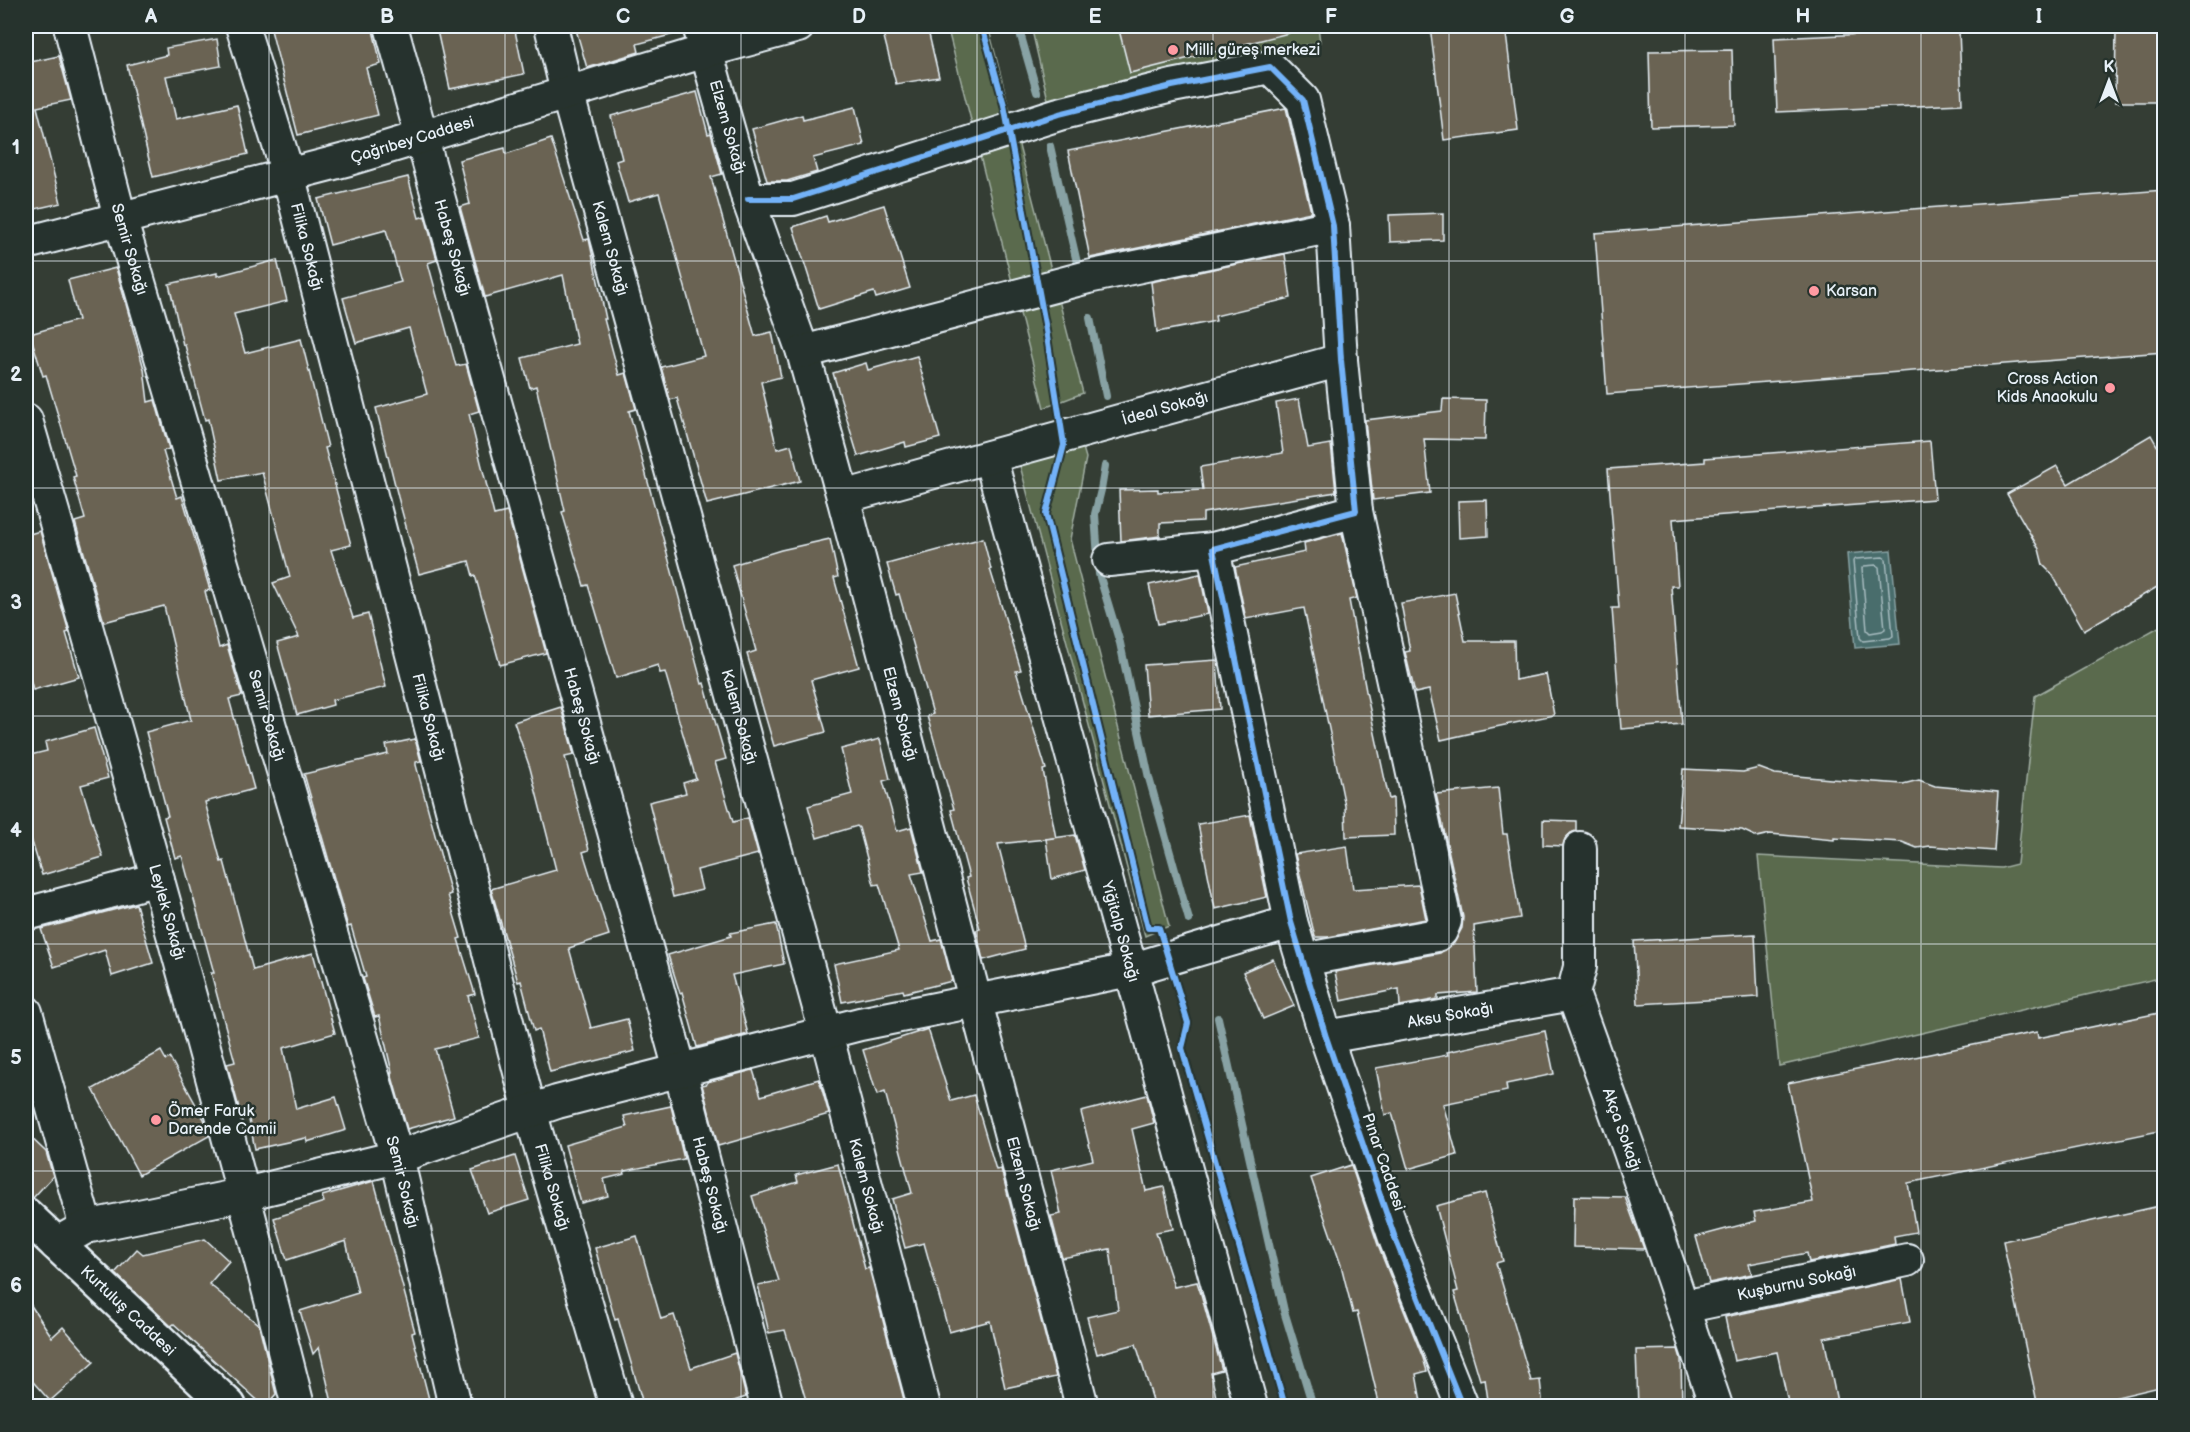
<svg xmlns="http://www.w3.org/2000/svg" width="2190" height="1432" font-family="'Balsamiq Sans',sans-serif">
<rect width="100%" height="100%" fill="#343d34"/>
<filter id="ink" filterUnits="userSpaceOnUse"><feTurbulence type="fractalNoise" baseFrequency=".0167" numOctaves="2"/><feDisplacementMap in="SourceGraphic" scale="12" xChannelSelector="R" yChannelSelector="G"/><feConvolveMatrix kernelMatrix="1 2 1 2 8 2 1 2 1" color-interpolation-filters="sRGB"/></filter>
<g filter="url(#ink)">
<g fill="#5a6b4e" stroke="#a1aea3" stroke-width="1.5">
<path d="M947,26H988L1083,393L1044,408Z"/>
<path d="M1031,26H1318L1320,42L1049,104Z"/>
<path d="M1081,441L1086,458L1070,539L1169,926L1145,936L1019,462Z"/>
<path d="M2164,624V977L1779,1066L1758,856L2001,868L2017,864L2035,696Z"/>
</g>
<path fill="#486d6c" stroke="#88a2a4" stroke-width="1.5" d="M1891,550L1900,644L1855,648L1847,554Z"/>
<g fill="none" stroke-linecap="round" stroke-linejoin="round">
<g stroke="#a8bcc0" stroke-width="1.5">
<path d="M1883,557L1886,559L1893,636L1890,638L1863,641L1860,638L1853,561L1856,559Z"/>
<path d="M1876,565L1879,567L1885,629L1882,631L1870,633L1867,630L1862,568L1864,566Z"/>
</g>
<g stroke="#88a2a4" stroke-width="8">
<path d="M1018,26L1037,92"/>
<path d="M1050,146L1078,267"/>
<path d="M1090,318L1106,396"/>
<path d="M1105,466L1101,490L1095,514L1099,574L1120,643L1149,778L1189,920"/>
<path d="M1218,1018L1284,1311L1313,1406"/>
</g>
</g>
<g fill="#6a6452" stroke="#e8f1f8" stroke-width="1.5">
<path d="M270,26H372L381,64L366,68L378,115L298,135Z"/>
<path d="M436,26H514L524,74L450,89Z"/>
<path d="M575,26H681L682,32L637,44L639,52L587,68Z"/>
<path d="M916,26H927L939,77L896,84L883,33Z"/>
<path d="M1118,26H1288L1289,33L1130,73Z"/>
<path d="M1430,26H1505L1518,130L1444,140Z"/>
<path d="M2116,26H2164V102H2115Z"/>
<path d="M1959,30L1962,104L1777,112L1774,38Z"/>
<path d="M217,39L221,66L166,76L176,119L237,105L248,154L153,177L127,65L167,55L166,48Z"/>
<path d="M1732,50L1734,125L1651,127L1649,51Z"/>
<path d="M59,56L71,100L37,107L61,203L26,211V92L31,91L26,63Z"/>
<path d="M697,92L708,134L711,133L722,174L711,177L755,336L772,332L781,377L761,382L777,449L791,445L800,481L707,504L677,398L670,400L661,367L704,356L659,193L628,202L616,161L622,159L611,116Z"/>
<path d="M855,107L864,145L813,158L817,172L787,181H767L752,129L802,115L803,120Z"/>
<path d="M1286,108L1311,212L1090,258L1068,151Z"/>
<path d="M551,139L584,240L589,239L606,319H604L619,375L626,373L636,409L629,411L702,684L704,683L726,759L715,762L733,822L748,818L758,854L697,870L702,890L673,897L649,802L686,793L683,783L696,779L665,672L660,673L658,665L616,678L588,585L584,586L562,512L565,511L536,386L530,388L522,358L577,344L563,275L485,297L460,207L470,204L459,160L505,148L506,154Z"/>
<path d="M408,177L419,218L425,216L437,260L428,263L456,366L466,364L479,411L469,414L494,515L507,512L546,653L500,665L475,575L473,576L469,561L419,574L398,497L376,408L427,394L409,328L356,343L343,298L401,282L386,230L330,245L318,199Z"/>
<path d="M2164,190V352L1607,394L1595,233Z"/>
<path d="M884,205L910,288L876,298L874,292L819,309L793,227L826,216L828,222Z"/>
<path d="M1443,213V240L1390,242L1389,215Z"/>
<path d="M1285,254L1291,298L1215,316L1216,321L1157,332L1151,282Z"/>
<path d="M277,260L287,301L234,314L245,353L301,339L328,447L325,448L351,545L331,550L353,618L368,614L386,687L332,700L333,705L297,715L277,643L299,637L273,583L290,577L262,472L221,480L208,419L205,420L185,345H183L169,284L217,273V276Z"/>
<path d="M116,268L144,369L148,402L155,400L169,449L163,451L177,498L182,496L210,590L205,591L219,648L227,645L242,696L229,699L254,789L205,802L221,862L224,861L253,970L313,953L335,1033L283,1048L296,1109L336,1097L346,1130L307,1142L306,1138L255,1149L248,1115L242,1119L227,1064L235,1062L211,973H214L182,856L175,858L164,817L168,816L146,732L191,720L164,606L104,622L75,522L85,519L73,477L76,476L46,375L43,376L30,334L78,320L68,280Z"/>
<path d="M917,356L940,438L906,447L905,442L858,456L833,373L866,363L868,370Z"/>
<path d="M1299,399L1308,448L1331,444L1336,492L1203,513V521L1160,523V536L1121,541L1119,490L1158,489V492L1203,490L1200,467L1283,453L1276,403Z"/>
<path d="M1443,399L1486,400L1485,440L1424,439L1430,493L1373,500L1365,420L1442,411Z"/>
<path d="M2151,435L2164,458V583L2084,630L2052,574L2043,565L2039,549L2007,494L2057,466L2068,484Z"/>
<path d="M1930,441L1935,499L1673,519L1678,586H1671L1682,724L1621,729L1612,608H1619L1608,469L1705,462V458Z"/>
<path d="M1487,500L1488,536L1459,538L1458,501Z"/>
<path d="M40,531L69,632L66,633L79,677L33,690L26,663V535Z"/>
<path d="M1342,533L1357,598L1349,600L1366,691L1389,799L1393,798L1394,835L1346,837L1345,806L1304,608L1246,619L1235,567L1305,552L1304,543Z"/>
<path d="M983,538L991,569H990L1021,670L1016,671L1046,769L1043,770L1056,838L998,844L1025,949L983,960L976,930L980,929L966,878L969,877L951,810L954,809L927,716L933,714L899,594L896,595L887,564Z"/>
<path d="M830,539L838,577L834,578L859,667L811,680L826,732L774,746L747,654L756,651L732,565L781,550Z"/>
<path d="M1200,574L1208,614L1158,624L1149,585Z"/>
<path d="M1455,593L1465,641H1514L1515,680L1546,674L1554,715L1471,732L1472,733L1441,740L1429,690L1415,693L1405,652L1410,651L1401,603Z"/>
<path d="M1217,660L1220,709L1148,715L1144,665Z"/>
<path d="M561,707L574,755L565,757L589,850L583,852L609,935L569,948L591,1028L627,1019L635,1051L550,1072L539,1029L534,1031L521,981L518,982L491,889L556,870L530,768L514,722Z"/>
<path d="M94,728L108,778L81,785L103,857L42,875L26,822V756L47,751L45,742Z"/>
<path d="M415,739L421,761L416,762V765L451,894L448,895L461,938L458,939L475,994L468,996L479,1038L435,1049L454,1116L407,1129L391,1073L392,1072L379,1016L375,1017L363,978L366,977L351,926L348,927L304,774L388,754L386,745Z"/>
<path d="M880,739L890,779L883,781L897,831L911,827L923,872L911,874L932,941L941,939L952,981L904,993L903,990L842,1002L834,964L899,950L879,884L874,885L859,828L857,826L817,838L808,806L852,794L841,749Z"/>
<path d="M1759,768L1775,774L1831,779L1903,784L1919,780L1935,786L1998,792L1994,851L1930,846L1917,848L1902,842L1834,838V840L1770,834L1757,837L1742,830L1678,826L1683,769L1743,772Z"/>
<path d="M1498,788L1503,834H1507L1520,918L1474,926L1477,992L1438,995V999L1400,1006L1399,989L1341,1001L1335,972L1440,953L1454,943L1462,928L1463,917L1436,794Z"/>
<path d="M1250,815L1267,897L1215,909L1198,824Z"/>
<path d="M1543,820L1576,821V831L1571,833L1565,839L1563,846L1543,845Z"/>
<path d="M1075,835L1085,870L1052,879L1046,839Z"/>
<path d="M1347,846L1353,889L1419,885L1426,919L1328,937H1315L1295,854Z"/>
<path d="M136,904L153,963L112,976L105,950L54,967L41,929Z"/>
<path d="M776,924L784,964L732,975L748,1034L697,1047L682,992L680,993L668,955L731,936L730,933Z"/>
<path d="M1755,934L1758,997L1638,1004L1634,941Z"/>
<path d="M1273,959L1294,1006L1263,1019L1243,972Z"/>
<path d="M2164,1012V1130L1908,1183L1916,1232L1894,1236L1895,1244L1809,1262L1807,1253L1749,1264L1752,1274L1709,1283L1696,1237L1756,1221L1754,1212L1813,1202L1788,1083L2037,1032L2038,1038Z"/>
<path d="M928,1029L951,1101L974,1095L996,1170L1001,1169L1056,1377L1005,1388L990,1321L949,1332L924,1243L905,1248L892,1199L912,1193L885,1092L877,1095L863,1050Z"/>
<path d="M1545,1031L1554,1074L1506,1084L1507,1091L1443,1104L1457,1155L1408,1169L1392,1113L1385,1115L1376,1068L1448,1055L1447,1052Z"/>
<path d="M161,1051L166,1060L170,1058L205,1121L209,1136L139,1175L93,1089Z"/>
<path d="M753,1070L761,1096L819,1079L829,1114L718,1146L702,1085L707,1084V1082Z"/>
<path d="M1147,1095L1154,1123L1132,1129L1146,1191L1164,1187L1173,1229L1156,1232L1174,1287L1197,1282L1201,1294L1222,1370L1211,1373L1218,1407H1155L1136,1344L1097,1354L1087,1317L1118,1310L1110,1249L1062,1258L1051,1216L1061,1214L1051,1170L1093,1160L1081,1112Z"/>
<path d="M671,1106L684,1159L624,1171L625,1174L604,1179L608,1196L581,1203L565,1145L627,1127L624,1116Z"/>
<path d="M26,1133L46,1152L53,1176L33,1198L26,1197Z"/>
<path d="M515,1156L529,1200L487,1213L472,1170Z"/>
<path d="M838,1164L865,1269L869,1268L906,1407H808L785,1330L769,1333L758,1285L779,1281L752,1196L798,1182L796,1175Z"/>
<path d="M1351,1165L1379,1248L1423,1358L1427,1371L1416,1374L1422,1407H1380L1357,1312L1353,1313L1341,1265L1311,1178Z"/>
<path d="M374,1181L415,1332L412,1333L431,1407H333L319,1347L313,1354L300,1311L358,1293L346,1241L287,1260L274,1218L324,1202L322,1196Z"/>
<path d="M1485,1193L1503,1261L1496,1263L1531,1381L1540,1380L1543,1407H1489L1485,1379L1480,1380L1454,1292L1458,1291L1436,1206Z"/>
<path d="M1574,1196L1625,1197L1644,1249L1573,1247Z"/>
<path d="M2164,1205V1386L2075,1407H2038L2003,1241Z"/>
<path d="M637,1236L661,1319L674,1315L691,1368L735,1353L746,1397L716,1407H644L618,1319L615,1320L595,1248Z"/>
<path d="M205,1239L229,1261L209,1284L259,1325L276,1394L265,1407L174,1324L171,1326L115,1273L137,1249L143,1254Z"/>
<path d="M1902,1279L1910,1322L1824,1338L1837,1402L1818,1407H1789L1777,1352L1734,1361L1725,1317Z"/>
<path d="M26,1298L52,1337L63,1327L94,1362L50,1401L26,1374Z"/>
<path d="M1678,1349L1681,1359L1682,1407H1638L1636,1350Z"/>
</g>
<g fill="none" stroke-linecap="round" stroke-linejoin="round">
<g stroke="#e8f1f8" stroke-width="36">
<g id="minor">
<path id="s1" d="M70,26L120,218L397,1157L455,1406"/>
<path id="s2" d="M242,26L288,174L530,1111L616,1406"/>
<path id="s3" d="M391,26L680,1070L767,1406"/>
<path id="s4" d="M551,26L567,92L826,1033L924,1406"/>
<path id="s5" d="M699,26L748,199L803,352L843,497L1082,1406"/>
<path d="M748,199H793L1059,114L1172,86L1270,67L1303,100L1333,226L1341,360L1356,511L1213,549L1291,922L1326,1037L1396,1241L1462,1406"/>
<path id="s6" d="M26,243L349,159L706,51L798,26"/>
<path d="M803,352L1088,277L1333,226"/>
<path id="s7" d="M26,420C122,747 215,1075 298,1406"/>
<path id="s8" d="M990,457L1251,1406"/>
<path id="s9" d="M843,497L1341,360"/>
<path d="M1109,560L1213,549"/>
<path id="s10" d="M1580,848V967L1573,994L1630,1152L1716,1406"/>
<path d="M26,914L158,879"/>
<path d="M1302,960L1437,935L1441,931L1445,921L1356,511"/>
<path d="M26,1012L86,1227"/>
<path id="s11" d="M1326,1037L1573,994"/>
<path d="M56,1244L86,1227L245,1194L397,1157L557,1102L860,1024L1130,970L1291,922"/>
<path id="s12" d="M1683,1307L1907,1260"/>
</g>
</g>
<g stroke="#e8f1f8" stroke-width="38">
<g id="secondary">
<path id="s13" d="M26,1215L229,1406"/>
</g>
</g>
<use href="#minor" stroke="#26332d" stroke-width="32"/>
<use href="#secondary" stroke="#26332d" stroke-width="33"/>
<g stroke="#26332d" stroke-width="10">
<g id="cycleway">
<path d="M982,26L1004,105L1045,324L1064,445L1046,514L1148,928H1159L1188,1023L1182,1048L1285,1406"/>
<path d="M748,199H793L1059,114L1172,86L1270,67L1303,100L1333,226L1341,360L1356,511L1213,549L1291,922L1326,1037L1396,1241L1462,1406"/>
</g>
</g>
<use href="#cycleway" stroke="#73b2f8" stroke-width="6"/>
</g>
</g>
<path fill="none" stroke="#e8f1f8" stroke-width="1.5" stroke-opacity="0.55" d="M269,26V1406M505,26V1406M741,26V1406M977,26V1406M1213,26V1406M1449,26V1406M1685,26V1406M1921,26V1406M26,261H2164M26,488H2164M26,716H2164M26,944H2164M26,1171H2164"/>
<g fill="#ff9aa2" stroke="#26332d" stroke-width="2">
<circle cx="1173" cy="50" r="6"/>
<circle cx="1814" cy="291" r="6"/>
<circle cx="2110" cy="388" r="6"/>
<circle cx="156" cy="1120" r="6"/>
</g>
<g text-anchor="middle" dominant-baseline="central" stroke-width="5" stroke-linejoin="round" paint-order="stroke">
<g font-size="16" fill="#e8f1f8" stroke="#26332d" text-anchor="start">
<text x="1185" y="50">Milli güreş merkezi</text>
<text x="1826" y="291">Karsan</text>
<text x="2098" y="379" text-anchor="end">Cross Action<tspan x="2098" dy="18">Kids Anaokulu</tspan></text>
<text x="168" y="1111">Ömer Faruk<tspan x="168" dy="18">Darende Camii</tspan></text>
</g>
<g font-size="16" fill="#e8f1f8" stroke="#26332d">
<text stroke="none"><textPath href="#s5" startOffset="105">Elzem Sokağı</textPath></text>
<text stroke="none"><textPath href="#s6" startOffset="400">Çağrıbey Caddesi</textPath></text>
<text stroke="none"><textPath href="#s2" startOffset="230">Filika Sokağı</textPath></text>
<text stroke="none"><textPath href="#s3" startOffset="230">Habeş Sokağı</textPath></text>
<text stroke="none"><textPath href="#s4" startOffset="230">Kalem Sokağı</textPath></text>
<text stroke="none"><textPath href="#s1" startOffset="231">Semir Sokağı</textPath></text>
<text stroke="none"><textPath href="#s9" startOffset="334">İdeal Sokağı</textPath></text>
<text stroke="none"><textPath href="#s5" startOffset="717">Elzem Sokağı</textPath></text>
<text stroke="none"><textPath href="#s1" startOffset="717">Semir Sokağı</textPath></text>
<text stroke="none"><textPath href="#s3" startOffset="716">Habeş Sokağı</textPath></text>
<text stroke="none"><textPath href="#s2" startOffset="716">Filika Sokağı</textPath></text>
<text stroke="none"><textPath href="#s4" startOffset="716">Kalem Sokağı</textPath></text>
<text stroke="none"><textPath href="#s7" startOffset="512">Leylek Sokağı</textPath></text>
<text stroke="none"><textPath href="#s8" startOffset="492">Yiğitalp Sokağı</textPath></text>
<text stroke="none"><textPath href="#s11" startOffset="126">Aksu Sokağı</textPath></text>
<text stroke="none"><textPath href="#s10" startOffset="291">Akça Sokağı</textPath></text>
<text transform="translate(1383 1162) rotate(71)">Pınar Caddesi</text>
<text stroke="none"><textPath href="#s1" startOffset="1203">Semir Sokağı</textPath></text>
<text stroke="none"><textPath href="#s5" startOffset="1203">Elzem Sokağı</textPath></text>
<text stroke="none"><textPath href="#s3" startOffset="1202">Habeş Sokağı</textPath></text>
<text stroke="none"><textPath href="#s4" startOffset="1202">Kalem Sokağı</textPath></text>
<text stroke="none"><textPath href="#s2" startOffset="1202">Filika Sokağı</textPath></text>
<text stroke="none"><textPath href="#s12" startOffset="116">Kuşburnu Sokağı</textPath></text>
<text stroke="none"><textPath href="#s13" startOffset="140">Kurtuluş Caddesi</textPath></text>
</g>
</g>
<rect width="2190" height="1432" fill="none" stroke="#26332d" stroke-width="66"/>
<g transform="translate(2109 81)" stroke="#26332d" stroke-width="4.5" paint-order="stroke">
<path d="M0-4.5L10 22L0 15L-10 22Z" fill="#e8f1f8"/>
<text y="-9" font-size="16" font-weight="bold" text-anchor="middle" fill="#e8f1f8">K</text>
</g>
<rect x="33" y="33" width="2124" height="1366" fill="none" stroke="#e8f1f8" stroke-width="2"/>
<g font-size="20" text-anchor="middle" font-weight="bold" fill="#e8f1f8">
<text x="151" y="23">A</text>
<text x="387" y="23">B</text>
<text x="623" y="23">C</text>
<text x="859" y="23">D</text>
<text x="1095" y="23">E</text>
<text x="1331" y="23">F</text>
<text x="1567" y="23">G</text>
<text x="1803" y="23">H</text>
<text x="2039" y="23">I</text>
<text x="16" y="154">1</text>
<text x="16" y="381">2</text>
<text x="16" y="609">3</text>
<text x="16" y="837">4</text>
<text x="16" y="1064">5</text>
<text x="16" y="1292">6</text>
</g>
</svg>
